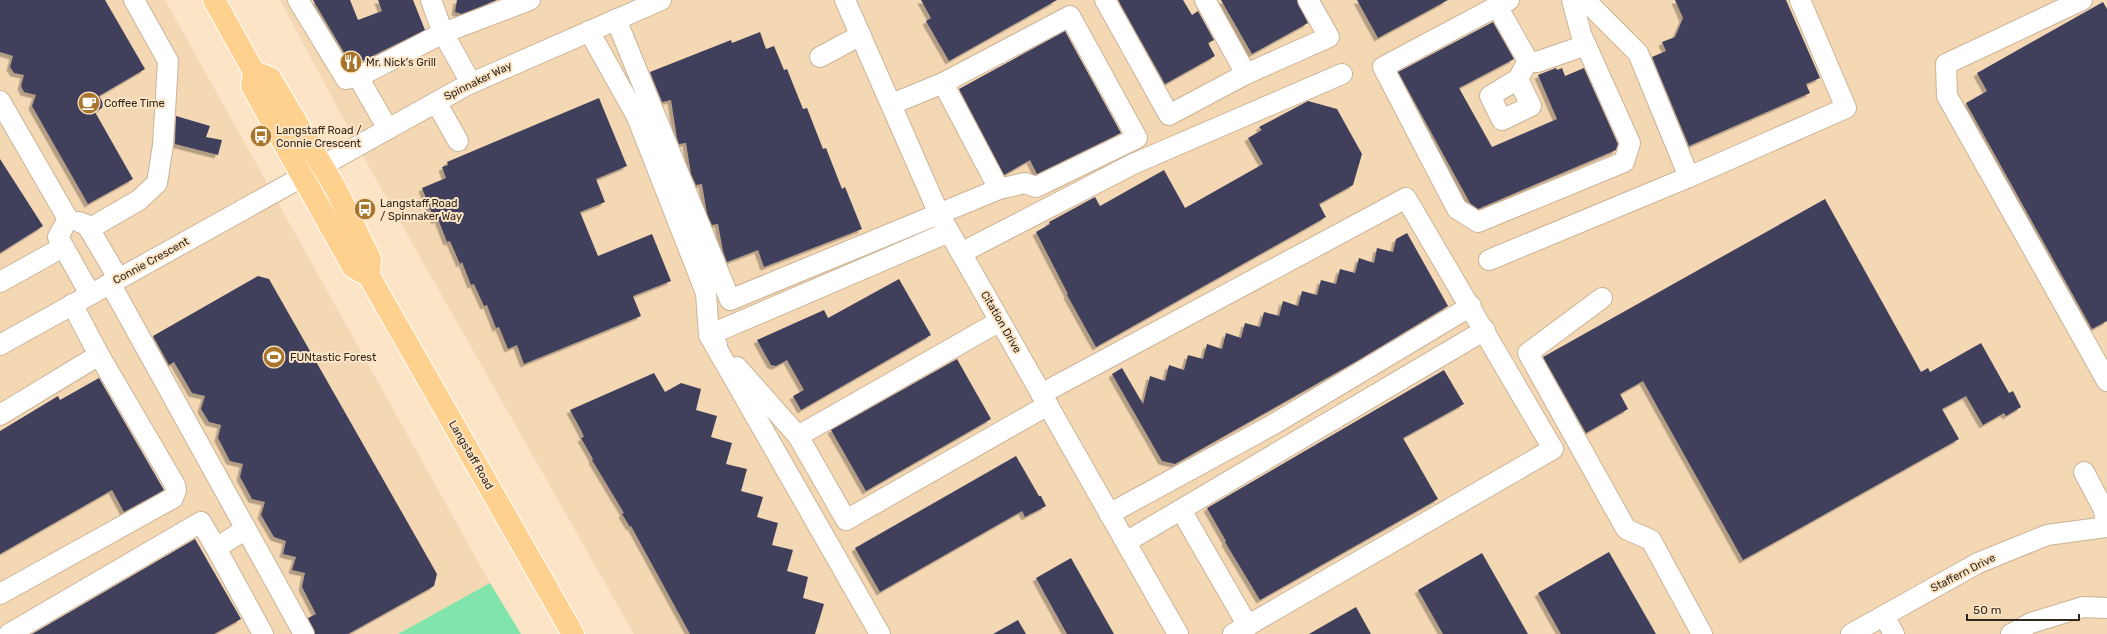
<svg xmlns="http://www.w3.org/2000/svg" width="2107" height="634" font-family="Rubik,sans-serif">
<defs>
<filter id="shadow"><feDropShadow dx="-3.5" dy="3.5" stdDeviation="0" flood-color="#0004"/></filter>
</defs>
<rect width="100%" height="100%" fill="#fce4c6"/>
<g fill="#f4d7b3">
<path d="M0,0H165L490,583L398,634H0Z"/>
<path d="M280,0H2107V634H634L373,174Z"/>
</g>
<path fill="#81e5ab" d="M490,583L521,634H398Z"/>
<g fill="#41405c" filter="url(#shadow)">
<path d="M0,0H105L145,69L99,96L103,103L102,108L95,112L133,179L88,204L32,106L36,95L24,92L21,86L24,75L14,73L10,67L13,56L0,52Z"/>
<path d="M313,0H350L358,20L382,11L378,0H413L425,30L352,66Z"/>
<path d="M457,0H497L462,14L455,12Z"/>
<path d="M921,0H1057L949,61L926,21L931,18Z"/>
<path d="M1118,0H1183L1192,15L1198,11L1214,40L1208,43L1215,56L1165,84Z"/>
<path d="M1221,0H1297L1308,23L1252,54Z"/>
<path d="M1357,0H1448L1378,38Z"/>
<path d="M1675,0H1786L1820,78L1806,84L1810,93L1689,146L1652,57L1666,51L1662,42L1675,37L1683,18Z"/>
<path d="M2103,2L2107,9V321L2092,329L1966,103L1987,91L1977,73Z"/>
<path d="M1493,22L1514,59L1459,88L1492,147L1557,119L1538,75L1556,68L1557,70L1562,68L1565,76L1584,68L1618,144L1616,150L1478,209L1470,203L1398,72Z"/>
<path d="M1065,31L1121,133L1037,174L1030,160L1004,175L959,89Z"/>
<path d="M760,32L766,49L774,46L784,70L787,69L803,109L807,108L823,149L826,148L842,189L845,187L862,229L764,267L758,250L727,262L723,251L718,224L712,225L707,214L702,184L696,185L691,174L686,143L679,144L677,138L671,100L662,102L650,72L731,40L732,43Z"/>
<path d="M599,98L627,166L596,179L605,202L580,212L598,256L652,234L671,281L633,296L641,316L524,364L517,345L508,349L499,327L496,328L487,305L484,306L474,284L471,285L462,262L460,264L450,241L447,242L438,219L435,221L422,188L446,178L442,167L448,165L447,162Z"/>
<path d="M1308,101L1337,109L1362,154L1353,185L1319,204L1326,217L1096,347L1067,295L1068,294L1036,232L1050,224L1049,222L1095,197L1100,206L1164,170L1185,208L1263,164L1248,138L1262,130L1259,127Z"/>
<path d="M176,116L210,126L206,137L222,140L218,155L175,144Z"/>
<path d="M0,159L43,226L0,253Z"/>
<path d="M1825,199L1921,372L1928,368L1930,372L1981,343L2009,393L2013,391L2021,407L2006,416L2004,413L1983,425L1966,396L1942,409L1959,439L1743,560L1643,381L1620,394L1628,409L1586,433L1543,357Z"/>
<path d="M1407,233L1448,306L1357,361L1175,464L1162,461L1112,374L1122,368L1143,404L1150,376L1165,381L1169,365L1184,370L1188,355L1203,359L1207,344L1222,349L1226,333L1241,338L1245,323L1260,327L1264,312L1279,316L1283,301L1298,306L1302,291L1317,295L1321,280L1336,284L1340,269L1355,273L1359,258L1374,263L1377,248L1393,252L1396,239Z"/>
<path d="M258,276L269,279L437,574L434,586L348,634H315L308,618L316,614L302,587L305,573L292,570L296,557L283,554L286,541L274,537L261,515L265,502L252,499L240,477L243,464L230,461L218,438L221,425L209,422L201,409L205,396L192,393L174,362L169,365L153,336Z"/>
<path d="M899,279L931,335L801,410L793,396L804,390L787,360L776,366L771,365L757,340L824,310L828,318Z"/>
<path d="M957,359L991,419L866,491L831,430Z"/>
<path d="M1444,370L1464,404L1403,438L1438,499L1260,600L1225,542L1226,541L1207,508Z"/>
<path d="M654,373L665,392L681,383L701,389L696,410L717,416L711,437L732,443L726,464L747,469L741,491L763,497L757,517L778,523L772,545L793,550L787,571L808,577L803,598L824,604L815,634H690L631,526L630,527L622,514L624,513L592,460L593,459L581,438L584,437L581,430L570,410Z"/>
<path d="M99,378L164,490L124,512L112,490L0,554V431L58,396L60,400Z"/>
<path d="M1016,456L1039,496H1041L1046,506L1025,517L1022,511L880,592L855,548Z"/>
<path d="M195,539L241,619L214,634H32Z"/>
<path d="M1609,552L1656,634H1561L1538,593Z"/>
<path d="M1482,553L1528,634H1443L1418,590Z"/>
<path d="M1071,558L1114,634H1067L1036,578Z"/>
<path d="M1356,607L1371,634H1309Z"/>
<path d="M1018,620L1026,634H993Z"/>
</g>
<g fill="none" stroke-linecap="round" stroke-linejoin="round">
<g stroke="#cbb498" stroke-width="22">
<g id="minor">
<path d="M298,0L346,79L358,77"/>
<path d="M431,0L443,33L530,0"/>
<path d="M845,0L939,214L1178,634"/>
<path d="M1105,0L1169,115L1246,74L1329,37L1308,0"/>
<path d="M1205,0L1246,74"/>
<path d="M1509,0L1383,67L1457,209L1478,222L1624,162L1630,143L1581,34L1572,0"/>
<path d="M2082,0L1946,64L1947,96L2107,381"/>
<path d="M1497,6L1528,61L1537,62L1586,45"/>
<path d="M616,19L730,300L999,189L943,83L892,104"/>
<path d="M589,31L637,117L706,293L709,335L880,634"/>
<path d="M820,57L861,35"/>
<path d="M1518,79L1490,96L1502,120L1531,106L1518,79L1528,61"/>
<path d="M943,83L1070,16L1137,138L1036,187L1025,183L999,189"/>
<path d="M0,101L68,219L58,237L90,294"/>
<path d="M436,102L458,141"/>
<path d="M388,129L358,77L443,33L471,83"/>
<path d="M1689,177L1846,108L1800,0"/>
<path d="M79,222L87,225L118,278"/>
<path d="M89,229L139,200L157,183L163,145L168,61L134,0"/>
<path d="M961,253L1133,164L1342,74"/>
<path d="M1489,260L1689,177L1638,53L1585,0"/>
<path d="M0,282L63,247"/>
<path d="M110,283L304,634"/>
<path d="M1602,298L1528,353L1626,529L1651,540L1702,634"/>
<path d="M1000,321L798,436L846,520L1048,405"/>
<path d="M0,345L467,85L661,0"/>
<path d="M717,345L709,335L949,232"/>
<path d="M737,367L798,436"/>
<path d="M1041,394L1406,198L1553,449L1233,634"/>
<path d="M0,415L99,355"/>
<path d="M2084,472L2103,508L2107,524"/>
<path d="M1181,510L1248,626"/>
<path d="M1109,514L1274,424L1471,306"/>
<path d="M246,529L216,548L263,634"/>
<path d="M1126,542L1485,330"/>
<path d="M0,594L173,498L176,490L175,485L99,355L72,304"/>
<path d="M1884,616L1894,634"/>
<path d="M9,634L201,522L216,548"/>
<path d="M1851,634L1978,563L2047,535L2107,527"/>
<path d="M2011,634L2031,623L2083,607L2107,608"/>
</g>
</g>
<g stroke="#fff" stroke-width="24">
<g id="major">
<path d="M214,0L254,72L252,86L353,267L369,276L573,634"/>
<path d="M254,72L270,78L336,189L370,259L369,276"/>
</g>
</g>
<use href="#minor" stroke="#fff" stroke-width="20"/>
<use href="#major" stroke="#fed18f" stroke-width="22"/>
</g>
<defs>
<g id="restaurant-disc" transform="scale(1.15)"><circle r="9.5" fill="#a7752b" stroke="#fce4c6"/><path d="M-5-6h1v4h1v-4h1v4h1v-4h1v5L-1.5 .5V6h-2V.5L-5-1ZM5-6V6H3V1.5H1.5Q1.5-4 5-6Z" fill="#fff"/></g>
<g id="cafe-disc" transform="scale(1.15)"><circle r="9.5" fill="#a7752b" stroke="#fce4c6"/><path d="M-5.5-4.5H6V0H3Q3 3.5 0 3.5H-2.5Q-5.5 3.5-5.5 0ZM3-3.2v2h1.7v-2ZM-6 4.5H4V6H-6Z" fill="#fff"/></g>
<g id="bus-disc" transform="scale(1.15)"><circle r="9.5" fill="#a7752b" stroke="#fce4c6"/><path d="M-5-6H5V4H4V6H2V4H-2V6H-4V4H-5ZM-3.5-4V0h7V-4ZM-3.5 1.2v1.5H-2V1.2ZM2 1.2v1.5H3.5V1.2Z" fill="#fff"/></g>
<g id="stadium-disc" transform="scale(1.15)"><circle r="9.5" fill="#a7752b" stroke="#fce4c6"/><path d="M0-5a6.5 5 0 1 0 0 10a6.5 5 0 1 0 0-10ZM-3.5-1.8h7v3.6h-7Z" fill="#fff"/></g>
</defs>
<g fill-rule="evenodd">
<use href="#restaurant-disc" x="351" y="62"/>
<use href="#cafe-disc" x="89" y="103"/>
<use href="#bus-disc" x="261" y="136"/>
<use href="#bus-disc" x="365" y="209"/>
<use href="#stadium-disc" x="274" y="357"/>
</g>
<g text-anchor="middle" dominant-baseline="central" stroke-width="4" stroke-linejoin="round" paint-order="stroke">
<g font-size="11" fill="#31281d" stroke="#fce4c6" text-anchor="start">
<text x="366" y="62">Mr. Nick's Grill</text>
<text x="104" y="103">Coffee Time</text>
<text x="276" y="130">Langstaff Road /<tspan x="276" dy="13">Connie Crescent</tspan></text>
<text x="380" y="203">Langstaff Road<tspan x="380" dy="13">/ Spinnaker Way</tspan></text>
<text x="290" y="357">FUNtastic Forest</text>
</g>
<g font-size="11" fill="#31281d" stroke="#fce4c6">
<text transform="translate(478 81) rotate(-26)">Spinnaker Way</text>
<text transform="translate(151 261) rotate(-29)">Connie Crescent</text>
<text transform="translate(1001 322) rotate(60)">Citation Drive</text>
<text transform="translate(471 455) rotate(60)">Langstaff Road</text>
<text transform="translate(1963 573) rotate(-27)">Staffern Drive</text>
</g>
</g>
<path d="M1967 614v6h112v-6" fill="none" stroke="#31281d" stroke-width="2"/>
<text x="1973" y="614" font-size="12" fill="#31281d" stroke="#fce4c6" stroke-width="3" paint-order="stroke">50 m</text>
</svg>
